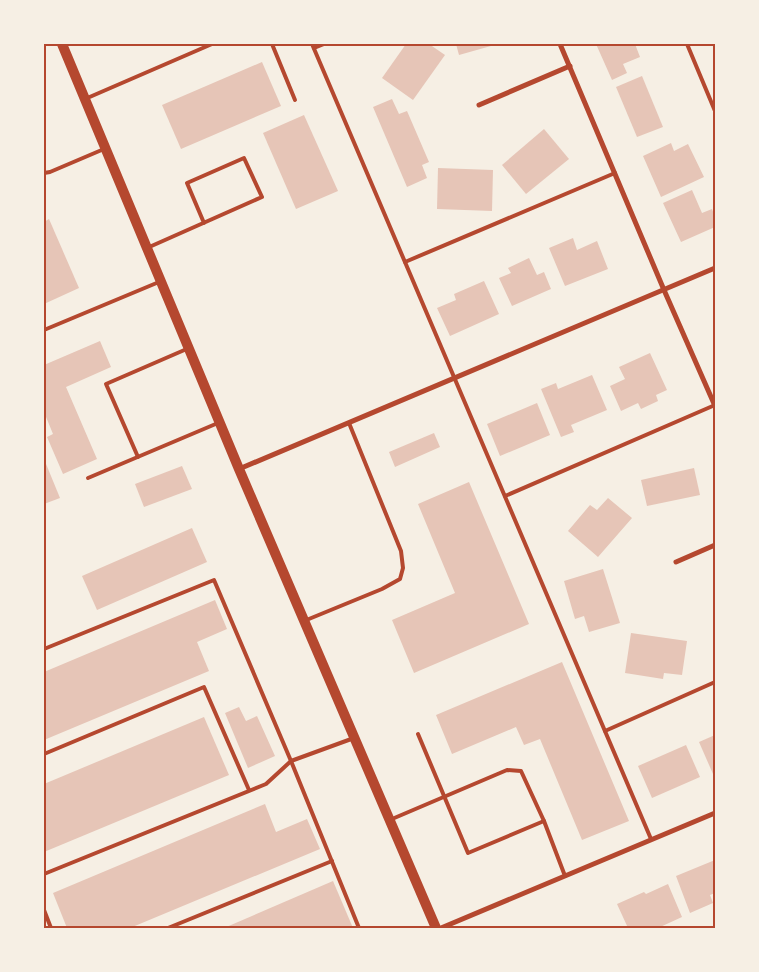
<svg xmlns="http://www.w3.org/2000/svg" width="759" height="972" font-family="Cabin,sans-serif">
<rect width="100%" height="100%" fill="#f6efe4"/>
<g fill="#e6c5b7">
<path d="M406,44H429L445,55L413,100L382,78Z"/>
<path d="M456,44H498L459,55Z"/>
<path d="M596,44H635L640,57L623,64L627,73L612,80Z"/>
<path d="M262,62L281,106L181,149L162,105Z"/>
<path d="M642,76L663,127L637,137L616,87Z"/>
<path d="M392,99L399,114L407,111L429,162L422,165L427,178L407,187L373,107Z"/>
<path d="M304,115L338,191L296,209L263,133Z"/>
<path d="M544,129L569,159L526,194L502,165Z"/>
<path d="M671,143L674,151L688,144L704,177L661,197L643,156Z"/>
<path d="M438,168L493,170L492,211L437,209Z"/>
<path d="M692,190L702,213L712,209L715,217V227L681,242L663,203Z"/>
<path d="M49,219L79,288L44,304V222Z"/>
<path d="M573,238L577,250L597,241L608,269L565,286L549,248Z"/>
<path d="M529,258L537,275L544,272L551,289L512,306L499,278L511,273L508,268Z"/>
<path d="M484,281L499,314L450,336L437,308L456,300L454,294Z"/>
<path d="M100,341L111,367L66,387L97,459L63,474L47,437L53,434L44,412V365Z"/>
<path d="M650,353L667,390L656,395L658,401L641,409L638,403L621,411L610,386L625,379L619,367Z"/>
<path d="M592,375L607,410L571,425L574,432L561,437L541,389L556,383L558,389Z"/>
<path d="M537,403L550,435L500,456L487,424Z"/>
<path d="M434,433L440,447L395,467L389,452Z"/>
<path d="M44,459L60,498L44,504Z"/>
<path d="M182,466L192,489L144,507L135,484Z"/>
<path d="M694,468L700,495L647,506L641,480Z"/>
<path d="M469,482L529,624L414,673L392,620L455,593L418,504Z"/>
<path d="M608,498L632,518L598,557L568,531L590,505L597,510Z"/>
<path d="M192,528L207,562L97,610L82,576Z"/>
<path d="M603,569L620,623L589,632L584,616L575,619L564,581Z"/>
<path d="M215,600L227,629L197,642L209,671L44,740V672Z"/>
<path d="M631,633L687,641L682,675L664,673L663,679L625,673Z"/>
<path d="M562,662L629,821L582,840L540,739L524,745L516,727L452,754L436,715Z"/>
<path d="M239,707L246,721L257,716L275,756L248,768L225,713Z"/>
<path d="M204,717L229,775L44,852V784Z"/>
<path d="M715,735V773L713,774L699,742Z"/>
<path d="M686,745L700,777L652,798L638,766Z"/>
<path d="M265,804L276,832L307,819L320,849L130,928H67L53,893Z"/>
<path d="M715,860V893L710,895L713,903L690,913L676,876Z"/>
<path d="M333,881L353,928H224Z"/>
<path d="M668,884L682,917L658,928H628L617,904L644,892L646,894Z"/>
</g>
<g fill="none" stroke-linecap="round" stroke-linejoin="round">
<g stroke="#b5482f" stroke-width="4">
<path d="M272,44L295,100"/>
<path d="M312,44L651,839"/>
<path d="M687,44L715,111"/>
<path d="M314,48L324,44"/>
<path d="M85,99L212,44"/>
<path d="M44,173L50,172L104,149"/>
<path d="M147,248L262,197L244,158L187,183L204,223"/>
<path d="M405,262L615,173"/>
<path d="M44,330L159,282"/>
<path d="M138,457L106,384L189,348"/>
<path d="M88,478L218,423"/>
<path d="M505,496L715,405"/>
<path d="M304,621L382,589L400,579L403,568L401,551L349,423"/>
<path d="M44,649L214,580L291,761L359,928"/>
<path d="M605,731L715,682"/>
<path d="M418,734L468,853L544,821"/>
<path d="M44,754L204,687L249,790"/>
<path d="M392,819L507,770L521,771L544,821L565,876"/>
<path d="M44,874L266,784L291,761L354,738"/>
<path d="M44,910L51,928"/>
<path d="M168,928L332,861"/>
</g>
<g stroke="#b5482f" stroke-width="5">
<path d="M560,44L664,290L715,406"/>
<path d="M479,105L570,66"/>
<path d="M239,469L715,268"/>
<path d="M676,562L715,545"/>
<path d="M441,928L715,813"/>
</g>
<path stroke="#b5482f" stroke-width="10" d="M62,44L239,469L436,928"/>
</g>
<rect width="759" height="972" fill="none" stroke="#f6efe4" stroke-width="90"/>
<rect x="45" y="45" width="669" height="882" fill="none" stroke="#b5482f" stroke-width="2"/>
</svg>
